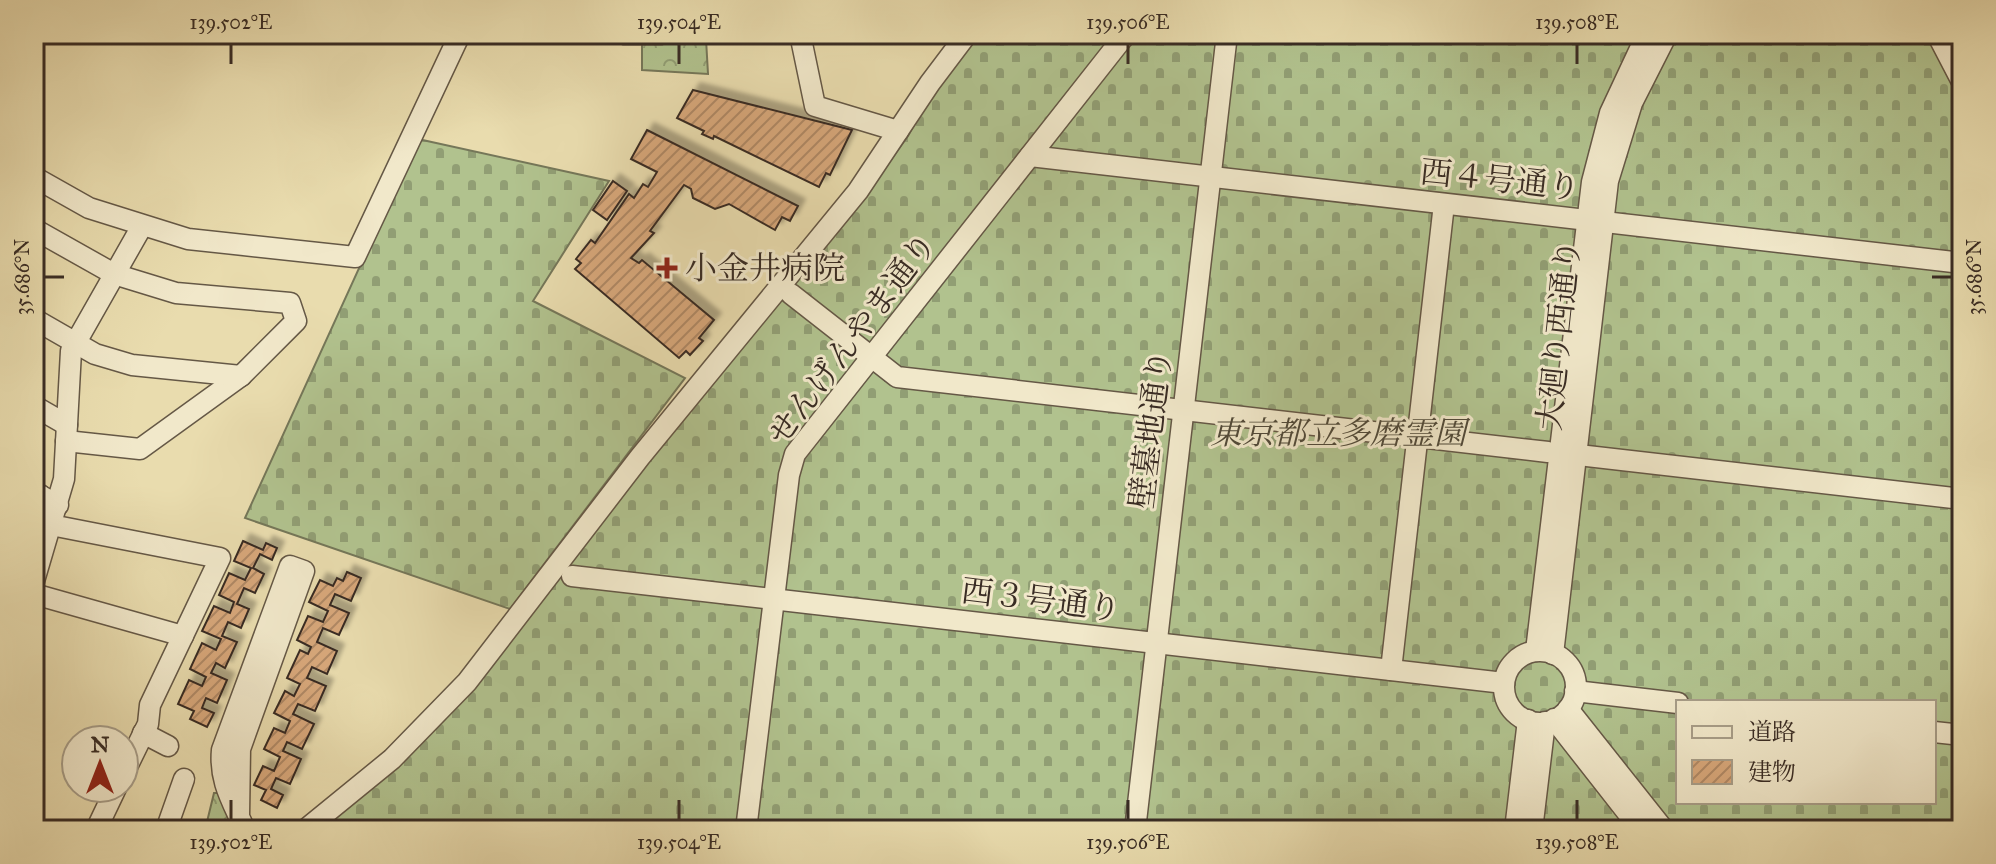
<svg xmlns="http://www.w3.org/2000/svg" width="1996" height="864" font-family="'IM FELL Great Primer','Noto Serif JP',serif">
<defs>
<pattern id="cemetery-stones" width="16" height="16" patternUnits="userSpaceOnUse" patternTransform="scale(2)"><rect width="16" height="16" fill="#b1c28e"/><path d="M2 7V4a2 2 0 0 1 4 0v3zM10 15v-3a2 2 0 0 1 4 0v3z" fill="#919e74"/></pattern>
<pattern id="park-crowns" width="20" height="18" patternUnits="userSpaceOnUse" patternTransform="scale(2)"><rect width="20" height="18" fill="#b1c28e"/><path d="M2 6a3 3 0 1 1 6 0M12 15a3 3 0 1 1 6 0" fill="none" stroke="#919e74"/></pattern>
<pattern id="building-hatch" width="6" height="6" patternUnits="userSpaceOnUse" patternTransform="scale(2)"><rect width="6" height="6" fill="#d7a77a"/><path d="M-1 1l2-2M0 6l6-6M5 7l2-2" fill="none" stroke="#af8864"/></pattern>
<filter id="shadow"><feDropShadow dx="7" dy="-7" stdDeviation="2" flood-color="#0004"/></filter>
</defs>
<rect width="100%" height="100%" fill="#e9dcae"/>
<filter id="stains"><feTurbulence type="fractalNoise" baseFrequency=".0025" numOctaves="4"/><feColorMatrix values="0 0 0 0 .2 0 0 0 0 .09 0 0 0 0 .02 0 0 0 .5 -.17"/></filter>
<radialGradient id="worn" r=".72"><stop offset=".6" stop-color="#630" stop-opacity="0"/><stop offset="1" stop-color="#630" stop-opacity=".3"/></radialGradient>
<g fill="url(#cemetery-stones)" stroke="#757759" stroke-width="2" fill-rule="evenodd">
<path d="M976,34H1962V830H314L510,641L650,458L872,186L908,136L934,88ZM1678,702H1934V802H1678Z"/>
<path d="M418,139L609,181L533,301L685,378L510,609L245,518Z"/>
</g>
<g fill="url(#park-crowns)" stroke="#757759" stroke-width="2">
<path d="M706,39L708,74L642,70V41Z"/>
<path d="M214,793H220L234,830H205Z"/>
</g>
<g fill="url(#building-hatch)" stroke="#392c24" stroke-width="2" filter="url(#shadow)">
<path d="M693,90L852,130L830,175L826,173L819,187L714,136L713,139L702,134L704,131L677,118Z"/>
<path d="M647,130L798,206L790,221L782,217L775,230L729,204L715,209L693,198L691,189L684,185L650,231L654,233L631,258L639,263L642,260L714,320L699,338L703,341L690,355L686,351L679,358L575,269L581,263L576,259L591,240L595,243L629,194L634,198L643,184L648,187L657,172L631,159Z"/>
<path d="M613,181L627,191L607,220L593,210Z"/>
<path d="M243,541L263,550L266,543L277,548L272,560L260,554L253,568L264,574L255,593L244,588L237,604L249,609L241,628L228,622L222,636L237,642L225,668L216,663L211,673L227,680L217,703L206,698L202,708L214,713L207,727L190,719L194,711L178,704L189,680L202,686L206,677L190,669L202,643L216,650L221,639L202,631L214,606L230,613L234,602L219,595L229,573L245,580L251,568L234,561Z"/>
<path d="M347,572L361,578L351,601L335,594L330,605L349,613L339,635L323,628L317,642L337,651L327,674L312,667L307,678L326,686L315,711L298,704L293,714L314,724L302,749L287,742L283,751L301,759L290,784L276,778L271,789L283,795L277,808L261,800L266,790L254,785L263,766L274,771L280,757L264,749L274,728L285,733L290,721L274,713L285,691L294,696L300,684L287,678L300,650L308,654L311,647L297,640L308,616L323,622L328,611L309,602L320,580L333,586L337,578L343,581Z"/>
</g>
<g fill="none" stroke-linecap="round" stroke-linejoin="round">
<g stroke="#655846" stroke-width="23">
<g id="minor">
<path d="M625,34H660"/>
<path d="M800,34L815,106L898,131"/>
<path d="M1937,34L1962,82"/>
<path d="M1030,156L1962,263"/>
<path d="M34,177L89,208L188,239L355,257L460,34"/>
<path d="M34,229L114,274L176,293L290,303L296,321L241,376L140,449L66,441"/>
<path d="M791,294L897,377L1548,452"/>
<path d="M34,319L95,354L132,365L241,376"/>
<path d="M34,406L67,425"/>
<path d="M1587,456L1962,499"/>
<path d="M34,492L58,505"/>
<path d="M34,515L40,495"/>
<path d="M51,525L220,558L150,705L148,724L124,773"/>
<path d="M572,576L1504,683"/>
<path d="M34,581L64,479L71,351L142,226"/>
<path d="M34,594L183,636"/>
<path d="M1536,651L1592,182L1610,113L1647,34"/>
<circle cx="1540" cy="687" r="36"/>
<path d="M1553,654L1608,181L1632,103L1667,34"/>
<path d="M1391,670L1444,204"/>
<path d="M1575,691L1678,703"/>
<path d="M1568,709L1664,830"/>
<path d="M1554,719L1641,830"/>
<path d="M1934,732L1962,735"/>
<path d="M143,733L168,746"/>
<path d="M239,816L240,749L304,571L290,566L222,750C219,782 233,802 245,830"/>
<path d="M96,830L116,788"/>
<path d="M166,830L184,779"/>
<path d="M305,830L392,759L467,682L640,457L858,191L930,83L967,34"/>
<path d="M746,830L789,475L795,454L1126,34"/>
<path d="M1135,830L1227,34"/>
<path d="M1515,830L1528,720"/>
<path d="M1532,830L1545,722"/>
</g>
</g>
<use href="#minor" stroke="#f1e8ca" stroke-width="20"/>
</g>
<path fill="none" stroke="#392c24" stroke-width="3" d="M231,44V64M679,44V64M1128,44V64M1577,44V64M44,277H64M1932,277H1952M231,800V820M679,800V820M1128,800V820M1577,800V820"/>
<path fill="#8f2418" stroke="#f1e8ca" stroke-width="3" d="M663 256h8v8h8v8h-8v8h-8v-8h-8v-8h8z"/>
<g text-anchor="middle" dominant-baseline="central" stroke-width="6" stroke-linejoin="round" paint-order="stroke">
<g font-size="32" fill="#392c24" stroke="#f1e8ca">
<text transform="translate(1500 180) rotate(6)">西４号通り</text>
<text transform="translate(1559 335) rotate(-84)">大廻り西通り</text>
<text transform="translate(852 339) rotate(-53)">せんげんやま通り</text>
<text transform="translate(1151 429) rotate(-83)">壁墓地通り</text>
<text transform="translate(1041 600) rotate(7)">西３号通り</text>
</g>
<g font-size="32" fill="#392c24" stroke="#f1e8ca" text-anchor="start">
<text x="685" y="268">小金井病院</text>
</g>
<g font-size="32" font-style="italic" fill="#514a39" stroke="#f1e8ca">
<text x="1338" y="433">東京都立多磨霊園</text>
</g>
</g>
<rect width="1996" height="864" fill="none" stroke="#e9dcae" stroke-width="88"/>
<rect x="1676" y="700" width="260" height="104" fill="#f1e8ca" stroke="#a79d88" stroke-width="2"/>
<rect x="1692" y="726" width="40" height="12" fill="#f1e8ca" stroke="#a79d88" stroke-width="2"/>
<text x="1748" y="740" font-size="24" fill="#392c24">道路</text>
<rect x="1692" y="760" width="40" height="24" fill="url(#building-hatch)" stroke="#a79d88" stroke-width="2"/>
<text x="1748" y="780" font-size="24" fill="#392c24">建物</text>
<g transform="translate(100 764)"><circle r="38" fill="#f1e8ca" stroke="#a79d88" stroke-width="2"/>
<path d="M0-6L14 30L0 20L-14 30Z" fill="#8f2418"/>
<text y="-12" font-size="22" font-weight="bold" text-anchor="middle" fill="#392c24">N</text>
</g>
<rect x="44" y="44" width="1908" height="776" fill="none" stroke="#392c24" stroke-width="3"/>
<g font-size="20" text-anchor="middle" fill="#392c24">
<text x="231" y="29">139.502°E</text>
<text x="679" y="29">139.504°E</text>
<text x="1128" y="29">139.506°E</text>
<text x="1577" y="29">139.508°E</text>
<text transform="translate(22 277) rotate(-90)" y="7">35.686°N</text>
<text transform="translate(1974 277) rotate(-90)" y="7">35.686°N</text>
<text x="231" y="849">139.502°E</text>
<text x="679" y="849">139.504°E</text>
<text x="1128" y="849">139.506°E</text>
<text x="1577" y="849">139.508°E</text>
</g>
<rect width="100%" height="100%" filter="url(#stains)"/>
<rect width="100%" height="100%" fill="url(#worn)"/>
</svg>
